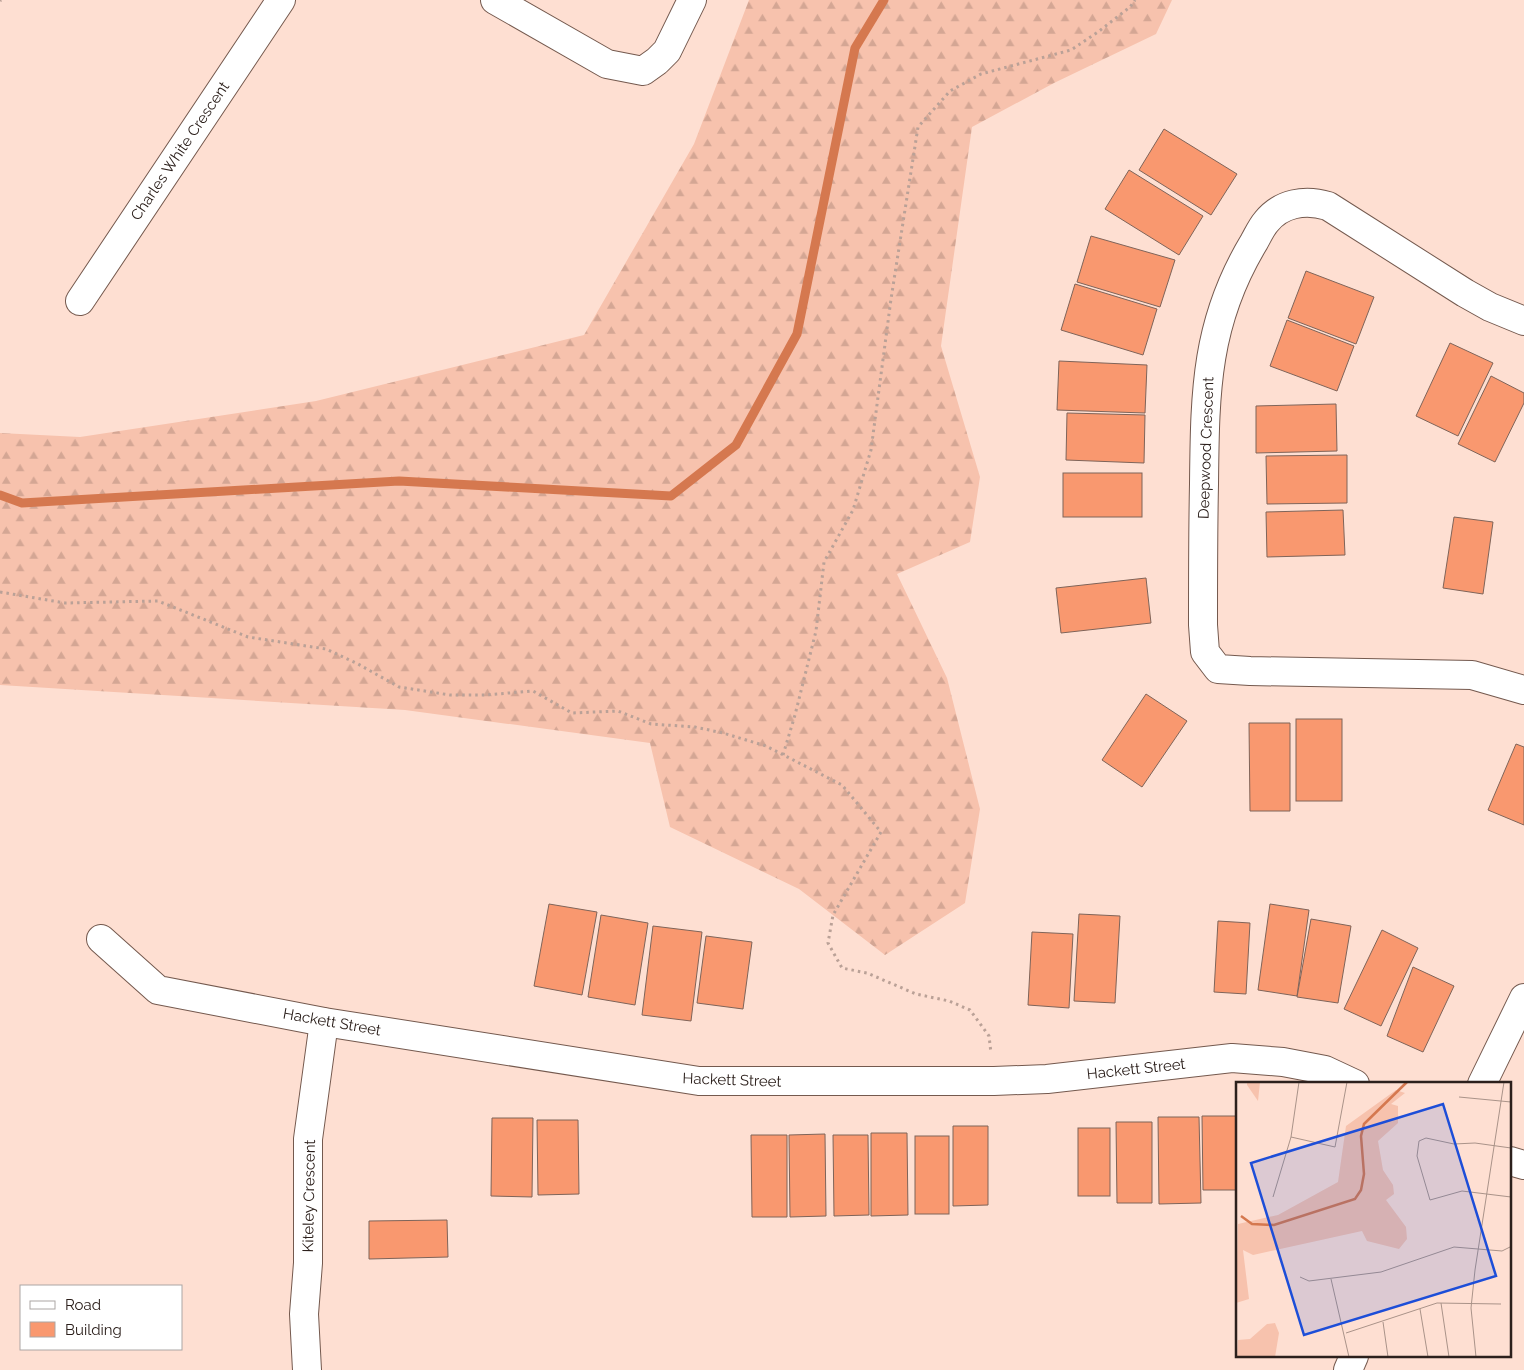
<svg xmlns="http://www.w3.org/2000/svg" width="1524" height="1370" font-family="Raleway,sans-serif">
<defs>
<pattern id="forest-firs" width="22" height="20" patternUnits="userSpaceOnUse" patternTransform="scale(1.25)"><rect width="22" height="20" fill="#f7c2ad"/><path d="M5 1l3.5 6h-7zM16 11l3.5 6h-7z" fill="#d4a694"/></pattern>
</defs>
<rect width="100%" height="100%" fill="#fedfd2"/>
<path fill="url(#forest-firs)" d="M749,0H1172L1156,34L1054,83L972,127L941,346L980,477L970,542L897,574L947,678L980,809L965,903L885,955L799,889L670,827L650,743L405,710L0,685V433L80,437L316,401L584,335L694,144Z"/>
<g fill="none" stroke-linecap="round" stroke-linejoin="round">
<path stroke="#d5784f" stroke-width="9" d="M0,495L22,503L399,481L671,496L736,445L797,334L855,48L884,0"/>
</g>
<g fill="#f9986f" stroke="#7f6459">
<path d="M1164,129L1237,174L1211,215L1139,170Z"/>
<path d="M1129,170L1203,216L1179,255L1105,209Z"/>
<path d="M1091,236L1175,260L1160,307L1077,282Z"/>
<path d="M1306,271L1374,297L1356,344L1288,318Z"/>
<path d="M1075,284L1157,309L1143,355L1061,330Z"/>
<path d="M1287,320L1354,346L1337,391L1270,366Z"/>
<path d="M1450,343L1493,363L1458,436L1416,416Z"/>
<path d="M1059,361L1147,365L1145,413L1057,410Z"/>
<path d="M1491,376L1524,393V403L1495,462L1458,444Z"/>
<path d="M1336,404L1337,451L1256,453V406Z"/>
<path d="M1067,413L1145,415L1144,463L1066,460Z"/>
<path d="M1347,455V503L1267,504L1266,456Z"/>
<rect x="1063" y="473" width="79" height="44"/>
<path d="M1343,510L1345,555L1267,557L1266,512Z"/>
<path d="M1454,517L1493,522L1483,594L1443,588Z"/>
<path d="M1146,578L1151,623L1061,633L1056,588Z"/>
<path d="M1146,694L1187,721L1142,787L1102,760Z"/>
<rect x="1296" y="719" width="46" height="82"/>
<path d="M1249,723H1290V811H1250Z"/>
<path d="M1516,744L1524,747V825L1488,810Z"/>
<path d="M549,904L597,912L582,995L534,986Z"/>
<path d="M1270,904L1309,910L1297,996L1258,990Z"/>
<path d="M1079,914L1120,916L1115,1003L1074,1001Z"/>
<path d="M601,915L648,923L635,1005L588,997Z"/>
<path d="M1311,919L1351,926L1338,1003L1297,997Z"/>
<path d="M1218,921L1250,923L1246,994L1214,992Z"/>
<path d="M653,926L702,932L691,1021L642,1015Z"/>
<path d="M1382,930L1418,948L1381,1026L1344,1009Z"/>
<path d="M1032,932L1073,934L1069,1008L1028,1005Z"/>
<path d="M706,936L752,942L743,1009L697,1003Z"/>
<path d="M1413,967L1454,986L1423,1052L1387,1036Z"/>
<path d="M1202,1116H1238V1190H1203Z"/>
<path d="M1158,1117H1199L1201,1203L1159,1204Z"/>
<path d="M492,1118H533L532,1197L491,1196Z"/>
<path d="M537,1120H578L579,1194L538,1195Z"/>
<path d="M1116,1122H1152V1203H1117Z"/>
<path d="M953,1126H988V1205L953,1206Z"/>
<rect x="1078" y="1128" width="32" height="68"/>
<path d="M871,1133H907L908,1215L871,1216Z"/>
<path d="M825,1134L826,1216L790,1217L789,1135Z"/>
<path d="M751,1135H787V1217H752Z"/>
<path d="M833,1135H868L869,1215L834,1216Z"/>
<rect x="915" y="1136" width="34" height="78"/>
<path d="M447,1220L448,1257L369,1259V1221Z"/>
</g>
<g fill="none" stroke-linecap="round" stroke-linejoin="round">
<g stroke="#74594e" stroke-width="30">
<g id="minor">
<path d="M495,0L607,64L643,71L657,61L667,51L692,0"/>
<path d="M80,301L281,0"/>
<path d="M1524,321L1490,307L1465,293L1328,206C1305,199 1281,203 1266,222C1261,228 1258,235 1254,242C1205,323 1205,393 1204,484C1203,531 1203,578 1203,625L1205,652L1218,669L1250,671L1472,675L1524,690"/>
<path d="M101,939L158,990L324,1022L699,1081H994L1047,1079L1232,1058L1283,1062L1325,1070L1355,1084"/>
<path d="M1482,1084L1524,998"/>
<path d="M1510,1161L1524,1165"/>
<path d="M307,1370L304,1314L308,1263V1139L324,1022"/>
<path d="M1348,1370L1354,1356"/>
</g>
</g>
<g stroke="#baa197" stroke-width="3" stroke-dasharray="2.5 4" stroke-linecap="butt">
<path d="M0,1L1,0"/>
<path d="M0,592L65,603L158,601L248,637L326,649L358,664L399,687L450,695H485L533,691L572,713L618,711L651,724L695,727L723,733L766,746L842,785L881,832L833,915L828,943L842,968L867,973L916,994L949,1001L970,1010L989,1036L991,1053"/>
<path d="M783,755L795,715L816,631L824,562L853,510L871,450L891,299L918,127L950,91L981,74L1071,50L1098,32L1130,7L1135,0"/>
</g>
<use href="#minor" stroke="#fff" stroke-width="28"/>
</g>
<g text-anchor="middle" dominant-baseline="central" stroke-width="4" stroke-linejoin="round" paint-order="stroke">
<g font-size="15" fill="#2c201c" stroke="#fff">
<text transform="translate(180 151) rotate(-56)">Charles White Crescent</text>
<text transform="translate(1206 448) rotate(-88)">Deepwood Crescent</text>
<text transform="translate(332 1022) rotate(10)">Hackett Street</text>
<text transform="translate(1136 1069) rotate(-6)">Hackett Street</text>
<text transform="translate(732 1080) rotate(2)">Hackett Street</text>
<text transform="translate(309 1196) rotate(-89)">Kiteley Crescent</text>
</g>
</g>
<g transform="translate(1236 1082)">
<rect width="275" height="275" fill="#fedfd2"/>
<path d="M11,0H24L22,19L11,3ZM160,8L169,11L155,22L162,24V41L142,59L147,88L157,103L158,112L150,118L170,145L171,157L163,167L131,159L126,149L17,173L7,168L13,217L0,221L2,142L42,133L102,100L110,44ZM39,241L43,251L39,275H1L2,258L14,257L31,242Z" fill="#f7c2ad"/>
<path fill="none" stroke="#d5784f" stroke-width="2.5" d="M5,134L16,142L38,143L119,117L125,108L128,92L125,54L128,42L171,0"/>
<path fill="none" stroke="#aa9389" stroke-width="1" d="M223,15L275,20M55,55L99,65L111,0M275,66L239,61L218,62L190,56L183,59L181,74L194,118L226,109L275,115M37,115L55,55L63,0M64,195L73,199L145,190L218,165L266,169L274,165M95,197L113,275M205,221L213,275M184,227L192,275M147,240L152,275M110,251L201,221L265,222M240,275L235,226L239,188L268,0"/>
<path fill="#1d4ed8" fill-opacity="0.15" stroke="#1d4ed8" stroke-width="2.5" d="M207,22L260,194L68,253L15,81Z"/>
<rect width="275" height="275" fill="none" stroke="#2c201c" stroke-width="2.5"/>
</g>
<rect x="20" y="1285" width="162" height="65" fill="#ffffff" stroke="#aba6a4"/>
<rect x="30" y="1301" width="25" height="8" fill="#ffffff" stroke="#aba6a4"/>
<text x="65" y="1310" font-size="15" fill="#2c201c">Road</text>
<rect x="30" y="1322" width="25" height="15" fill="#f9986f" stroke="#aba6a4"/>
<text x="65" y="1335" font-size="15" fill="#2c201c">Building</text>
</svg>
